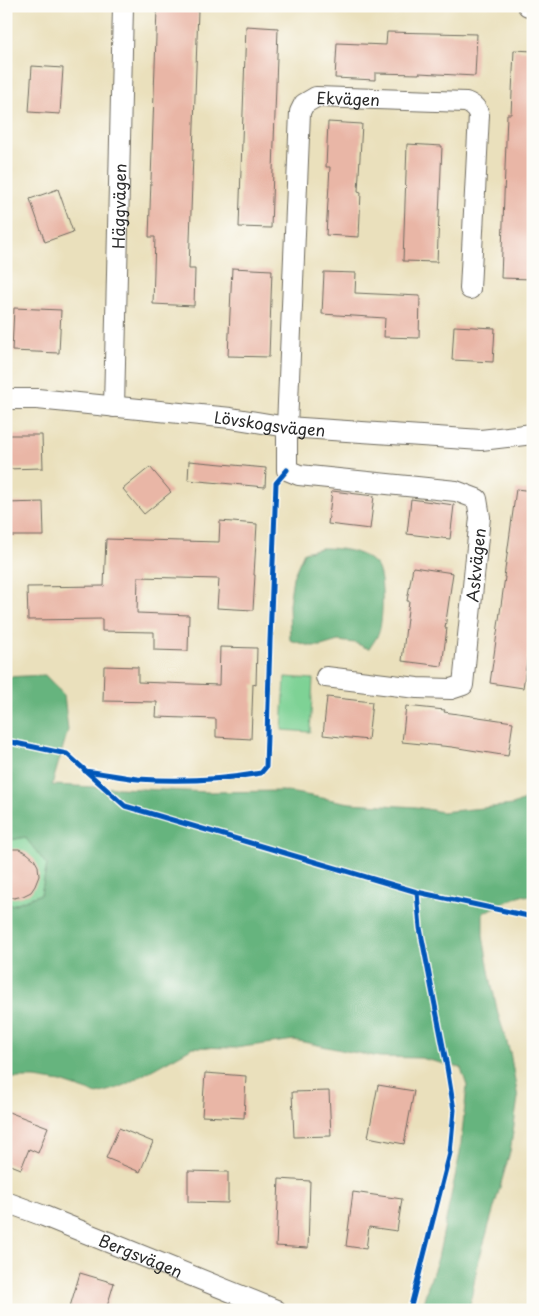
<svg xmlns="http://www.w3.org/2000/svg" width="539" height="1316" font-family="'Playpen Sans',sans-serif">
<rect width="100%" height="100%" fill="#fdfcf7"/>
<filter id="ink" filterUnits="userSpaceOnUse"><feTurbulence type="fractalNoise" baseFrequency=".02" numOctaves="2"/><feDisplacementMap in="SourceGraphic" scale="10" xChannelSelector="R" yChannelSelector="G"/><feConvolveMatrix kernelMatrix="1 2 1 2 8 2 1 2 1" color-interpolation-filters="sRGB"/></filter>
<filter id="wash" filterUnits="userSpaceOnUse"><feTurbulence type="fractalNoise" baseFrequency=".0096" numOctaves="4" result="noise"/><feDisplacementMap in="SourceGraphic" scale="20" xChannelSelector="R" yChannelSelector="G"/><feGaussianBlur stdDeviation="1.12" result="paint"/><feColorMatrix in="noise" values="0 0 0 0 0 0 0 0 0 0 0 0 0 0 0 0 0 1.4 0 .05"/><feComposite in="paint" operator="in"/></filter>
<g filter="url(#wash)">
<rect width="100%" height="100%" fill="#eae0bc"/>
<g fill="#7ed295" stroke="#547e60">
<path d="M285,677L313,679L310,732L282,730Z"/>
<path d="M25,837L47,865L41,894L12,905L6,903V841Z"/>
</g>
<g fill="#66b47e" stroke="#487054">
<path d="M321,548C340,548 361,550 375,564C385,574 383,619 379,632C377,638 372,644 369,649L355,643L338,641L321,646H310L290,640L289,604L293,577L304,552Z"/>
<path d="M45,675L64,695L68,730L52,785L208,792L283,791L350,803L416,807L442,812L513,805L533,796V897L521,895L483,913V936L490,976L498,1014L510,1052L518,1098L510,1152L477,1267L469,1310H421L427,1289L438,1258L460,1153L467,1086L461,1068L421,1058L380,1057L346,1051L294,1040L235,1048L193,1047L121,1087L97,1094L61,1082L35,1078H6V903L12,905L41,894L47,865L25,837L6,841V677Z"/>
</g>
<g id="blocks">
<g fill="#e9b6a6">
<path d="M157,8L198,10L189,269H195L194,306L153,304L155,237H149Z"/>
<path d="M246,26L278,28L271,228L239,227Z"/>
<path d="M387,32L477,34L475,76L419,73V74L375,73V80L335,78L337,43L386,45Z"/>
<path d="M514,50L533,51L532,279L501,278L507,114H511Z"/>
<path d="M32,66L63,68L60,114L29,112Z"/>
<path d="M328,122L362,124L358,191L361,192L359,237L326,235L330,167H326Z"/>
<path d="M407,144L442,146L437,262L403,261Z"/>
<path d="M58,189L73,232L45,242L30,199Z"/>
<path d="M232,268L272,270L269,357L228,356Z"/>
<path d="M324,272L356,273L355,293L420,296L419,338L384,337L385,318L322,314Z"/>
<path d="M14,308L61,310L59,353L12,351Z"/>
<path d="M454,326L495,328L493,362L452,360Z"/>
<path d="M6,435H42L43,468L6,469Z"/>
<path d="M189,461L266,468L265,487L188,480Z"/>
<path d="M150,467L171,492L144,514L123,489Z"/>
<path d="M516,489L533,491V621L523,688L490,683L505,577H504Z"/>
<path d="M332,491L374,496L370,529L328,524Z"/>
<path d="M411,499L454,505L450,539L407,534Z"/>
<path d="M43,502L44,536H6V503Z"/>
<path d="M220,521L257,524L254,575H255L253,610L217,608L219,579L138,577L137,613L189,615L188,651L154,650V632L102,631V619L28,620L27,587L104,586L106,539L219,542Z"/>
<path d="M413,567L453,573L445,628H447L442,666L402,661L409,601H407Z"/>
<path d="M220,647L257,648L256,685L253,684L251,739L216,737V719L156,717L157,702L103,701L104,666L138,667V682L219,685Z"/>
<path d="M327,697L372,702L368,740L323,735Z"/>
<path d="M406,706L445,710L444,712L513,722L508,756L452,747L402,742Z"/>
<path d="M6,849H19L27,853L34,859L38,866L39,876L35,886L31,892L23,896L14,898L6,896Z"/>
<path d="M205,1073L246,1076L244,1118L202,1116Z"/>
<path d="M378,1085L414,1091L404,1144L368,1137Z"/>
<path d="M329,1091L331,1136L294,1137L292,1092Z"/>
<path d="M6,1111L48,1127L38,1153L29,1149L21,1169L6,1163Z"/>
<path d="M119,1128L153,1142L140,1172L106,1158Z"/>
<path d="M188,1171L228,1172V1203L188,1202Z"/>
<path d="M279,1179L310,1181L308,1248L276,1246Z"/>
<path d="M353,1192L402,1199L397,1231L369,1227L366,1249L346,1246Z"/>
<path d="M80,1273L114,1283L106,1310H69Z"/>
</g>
</g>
</g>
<g filter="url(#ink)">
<use href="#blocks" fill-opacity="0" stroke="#6e6a5e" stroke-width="1"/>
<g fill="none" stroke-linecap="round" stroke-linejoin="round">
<g stroke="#6e6a5e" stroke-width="22">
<g id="street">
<path d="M528,6L533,7"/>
<path id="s1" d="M6,399H37L231,418L287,427L481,440L533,434"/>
<path id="s2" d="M114,407L123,6"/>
<path id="s3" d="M326,677L417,688L451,689L463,685L480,517L477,499L456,491L299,475L287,470V427L300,112L304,104L316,97L466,102C473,105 476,107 479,115L470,289"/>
<path id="s4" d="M6,1202L44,1216L276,1310"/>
</g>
</g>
<use href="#street" stroke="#fff" stroke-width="20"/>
<g stroke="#fdfcf7" stroke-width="8">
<g id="cycleway">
<path d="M6,741L67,754L125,806L417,892L533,917"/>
<path d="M85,771C103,773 120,777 138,779C179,782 220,780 261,773L266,767L270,641L276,483L287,470"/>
<path d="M410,1310L450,1153L454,1110L447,1067L420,928L417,892"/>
</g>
</g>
<use href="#cycleway" stroke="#0057b8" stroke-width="5"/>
</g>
</g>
<g text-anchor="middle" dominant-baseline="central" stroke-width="4" stroke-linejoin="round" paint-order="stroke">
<g font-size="16" fill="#2b2b2b" stroke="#fdfcf7">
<text stroke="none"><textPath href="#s3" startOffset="932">Ekvägen</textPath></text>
<text stroke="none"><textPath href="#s2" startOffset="201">Häggvägen</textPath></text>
<text stroke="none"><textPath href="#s1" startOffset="265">Lövskogsvägen</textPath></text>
<text stroke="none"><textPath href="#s3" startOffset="259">Askvägen</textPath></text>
<text stroke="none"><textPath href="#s4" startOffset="145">Bergsvägen</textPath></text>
</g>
</g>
<rect width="539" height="1316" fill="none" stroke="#fdfcf7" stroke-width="25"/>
</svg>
